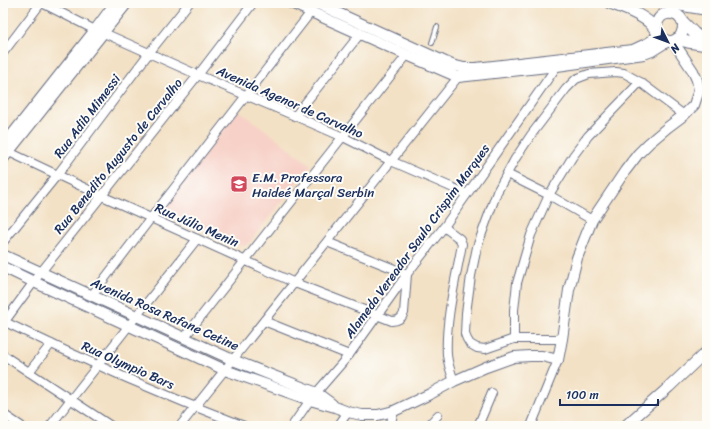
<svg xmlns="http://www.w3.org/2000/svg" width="710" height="429" font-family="Sriracha,sans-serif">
<rect width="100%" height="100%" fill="#fdfcf7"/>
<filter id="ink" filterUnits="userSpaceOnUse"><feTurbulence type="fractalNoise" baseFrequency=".025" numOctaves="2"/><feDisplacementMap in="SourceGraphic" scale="8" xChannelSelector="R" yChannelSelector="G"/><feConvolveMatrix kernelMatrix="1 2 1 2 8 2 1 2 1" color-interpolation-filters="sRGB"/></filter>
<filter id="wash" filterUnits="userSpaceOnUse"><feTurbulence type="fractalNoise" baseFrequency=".012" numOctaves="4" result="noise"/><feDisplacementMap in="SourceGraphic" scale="16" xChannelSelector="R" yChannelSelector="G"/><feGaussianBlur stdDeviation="0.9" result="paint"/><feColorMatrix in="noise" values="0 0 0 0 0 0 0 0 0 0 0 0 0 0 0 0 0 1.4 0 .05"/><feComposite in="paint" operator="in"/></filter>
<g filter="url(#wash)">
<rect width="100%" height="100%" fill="#f3e1c5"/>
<path fill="#f7d1c8" d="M239,110L311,165L249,243L245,246L239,245L168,214L166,211V207L168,203Z"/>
</g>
<g filter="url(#ink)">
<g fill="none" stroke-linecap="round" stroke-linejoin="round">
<g stroke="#676d82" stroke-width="6">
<path id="service" d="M432,43L437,27"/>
</g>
<g stroke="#676d82" stroke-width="10">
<g id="minor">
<path d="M42,3L95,30"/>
<path d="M666,3L683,7L707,11"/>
<path d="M104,33L198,75L295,116L343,137L391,161L467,194"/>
<path d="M3,53L41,3"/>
<path d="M295,116L360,34"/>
<path d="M9,152L102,196L295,283L392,321C399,321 402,318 404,313L407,274L327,242"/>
<path d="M507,174L549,195L592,220"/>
<path d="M444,227L460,239L462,244C456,278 445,320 447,355C448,364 451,373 454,381"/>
<path d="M3,242L58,174L149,53L189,3"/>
<path d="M92,295L151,218L311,12"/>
<path d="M264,321L349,355"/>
<path d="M5,322C83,360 163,395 244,426"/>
<path d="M3,324L41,272L198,75L253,3"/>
<path d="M184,338L407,55"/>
<path d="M514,339V310L517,283L531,235L549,195L573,156L588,136L640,82"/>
<path d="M562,339H514L485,349L477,348L470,344L467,339L465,334L466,313L471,276L477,247L497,192L515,159L531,135L566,89L576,79L581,77L589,74L616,72L624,73L640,82L684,115"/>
<path d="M3,355L111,426"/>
<path d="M29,372L51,344"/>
<path d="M3,414L21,426"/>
<path d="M50,426L197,239"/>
<path d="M180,426L458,77"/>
<path d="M292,426L310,400L349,355L407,274L444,227L557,66"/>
<path d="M338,426L348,412"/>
<path d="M390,426L394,411"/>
<path d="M428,426L438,415"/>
<path d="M478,426L492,393"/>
<path d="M531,426L558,360"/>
</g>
</g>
<g stroke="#676d82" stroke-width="12">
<g id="tertiary">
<path d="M291,3L407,55L458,77L557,66L644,54L652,51L668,41"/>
<path d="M316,3L452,65L464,68H476L633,50L648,43L659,36"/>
<path d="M3,146L95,30L115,3"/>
<path d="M3,159L127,3"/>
<path d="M3,255L233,360L317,393L332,404"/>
<path d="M3,267L34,282L225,370L310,400L335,407L348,412L362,415H378L394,411L430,394L454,381L486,367L514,357L530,356H542L558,360L562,339L569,290L577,258L592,220L625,171L638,154L649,143L668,127L684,115L694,105L699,90L697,80L693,71L673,41"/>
<path d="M625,426L669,387L707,351"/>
</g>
</g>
<g stroke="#676d82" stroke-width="13">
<g id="secondary">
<path d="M610,3C623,8 641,14 651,24C658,31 661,44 673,41C677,40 681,37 682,33C691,12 656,3 656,30"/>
<path d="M682,21L694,33L707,43"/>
<path d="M677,39L688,42L707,45"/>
</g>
</g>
<use href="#service" stroke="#fff" stroke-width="4"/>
<use href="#minor" stroke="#fff" stroke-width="8"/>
<use href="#tertiary" stroke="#fff" stroke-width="10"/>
<use href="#secondary" stroke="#fff" stroke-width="11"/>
</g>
</g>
<defs>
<g id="school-square" transform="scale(0.9)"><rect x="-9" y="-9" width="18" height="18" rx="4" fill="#d1495b" stroke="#fdfcf7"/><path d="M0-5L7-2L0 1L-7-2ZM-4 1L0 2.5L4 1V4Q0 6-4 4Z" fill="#fff"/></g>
</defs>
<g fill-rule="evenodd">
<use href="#school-square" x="239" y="184"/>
</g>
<g text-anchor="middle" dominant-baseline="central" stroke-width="4" stroke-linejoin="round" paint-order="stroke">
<g font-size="13" fill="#1b2f5e" stroke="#fdfcf7">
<text transform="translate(290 102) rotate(24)">Avenida Agenor de Carvalho</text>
<text transform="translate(87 116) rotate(-53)">Rua Adib Mimessi</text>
<text transform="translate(118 156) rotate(-51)">Rua Benedito Augusto de Carvalho</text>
<text transform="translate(197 225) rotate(24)">Rua Júlio Menin</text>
<text transform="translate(417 241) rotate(-54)">Alameda Vereador Saulo Crispim Marques</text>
<text transform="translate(165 314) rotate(24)">Avenida Rosa Rafane Cetine</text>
<text transform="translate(128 365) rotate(24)">Rua Olympio Bars</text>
</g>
<g font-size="13" fill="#1b2f5e" stroke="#fdfcf7" text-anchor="start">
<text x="252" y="177">E.M. Professora<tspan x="252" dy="15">Haideé Marçal Serbin</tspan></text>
</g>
</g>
<rect width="710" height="429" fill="none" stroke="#fdfcf7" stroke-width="16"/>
<g transform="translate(668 42) rotate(132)" stroke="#fdfcf7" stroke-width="3" paint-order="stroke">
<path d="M0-3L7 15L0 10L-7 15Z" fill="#1b2f5e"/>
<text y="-6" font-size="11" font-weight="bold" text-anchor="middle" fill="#1b2f5e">N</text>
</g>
<path d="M560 399v6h98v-6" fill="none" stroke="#1b2f5e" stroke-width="2"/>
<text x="566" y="399" font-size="12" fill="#1b2f5e" stroke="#fdfcf7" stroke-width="3" paint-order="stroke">100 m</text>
</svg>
